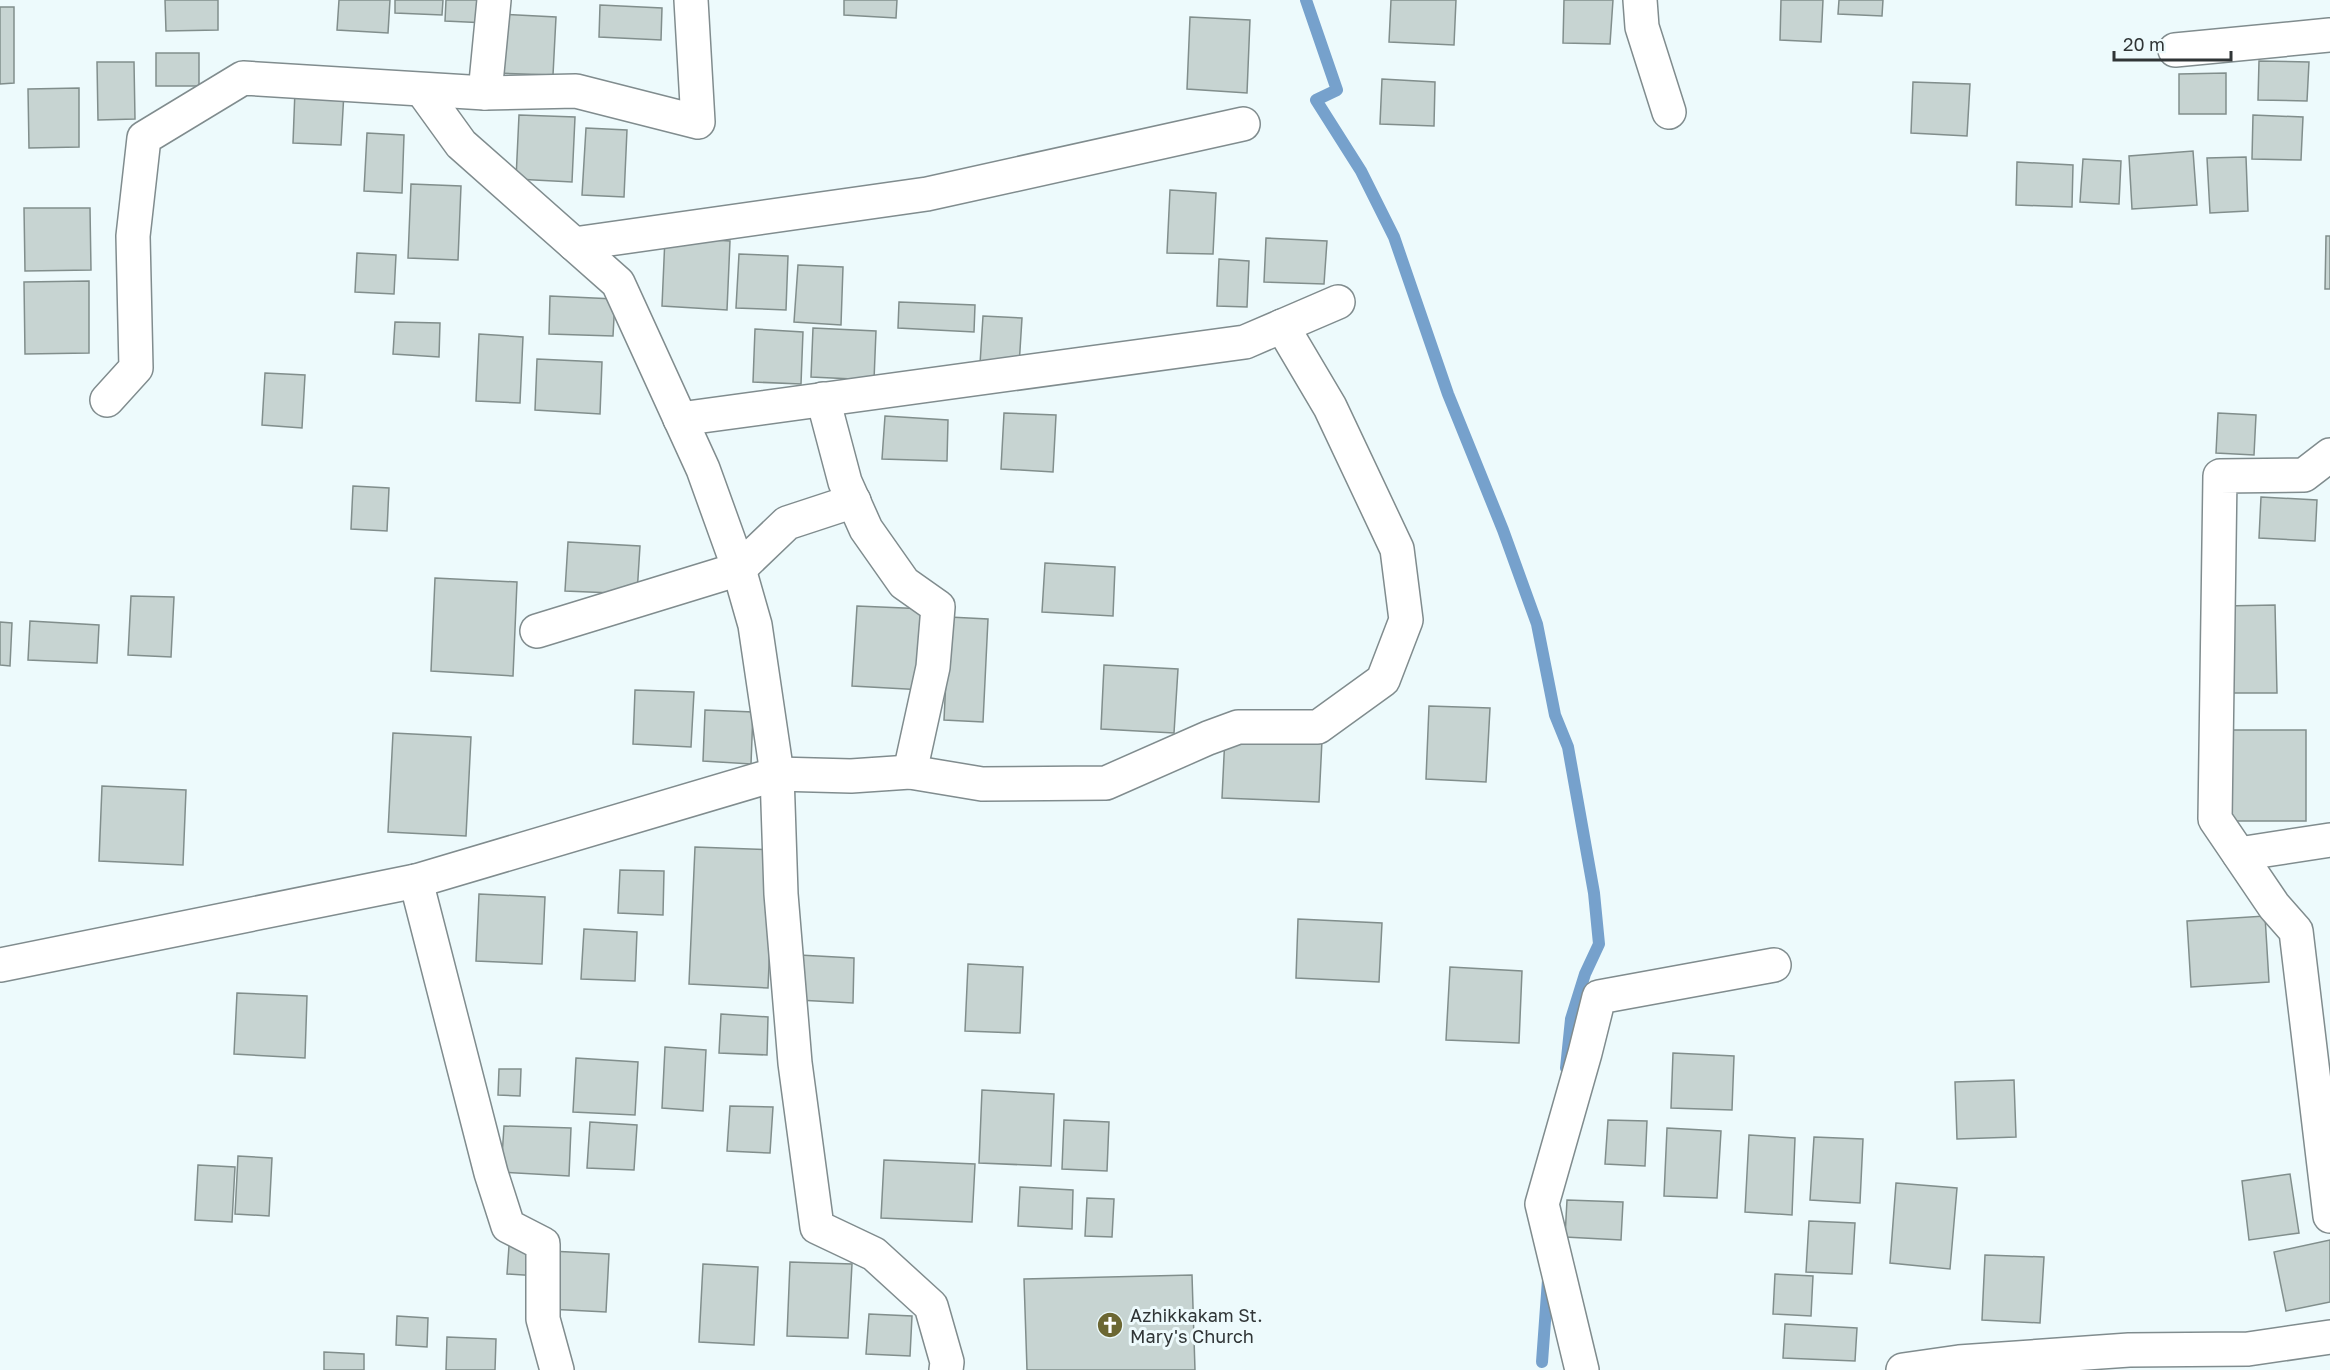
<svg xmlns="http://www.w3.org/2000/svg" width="2330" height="1370" font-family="'Golos Text',sans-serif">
<rect width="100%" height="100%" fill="#edfafc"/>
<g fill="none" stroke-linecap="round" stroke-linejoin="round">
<g stroke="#76a1cc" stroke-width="12">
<path d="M1306,0L1337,90L1316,100L1361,171L1394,237L1448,394L1503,530L1537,624L1555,715L1568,747L1594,893L1599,944L1585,974L1571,1019L1566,1068"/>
<path d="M1542,1362L1548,1280"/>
</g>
</g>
<g fill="#c7d4d2" stroke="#818e8c" stroke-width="1.5">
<path d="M165,0H218V30L166,31Z"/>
<path d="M339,0H390L388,33L337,30Z"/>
<path d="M395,0H443L442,15L395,13Z"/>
<path d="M446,0H488L487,23L445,21Z"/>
<path d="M844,0H897L896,18L844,15Z"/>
<path d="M1391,0H1456L1454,45L1389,42Z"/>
<path d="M1564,0H1613L1610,44L1563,43Z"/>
<path d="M1781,0H1823L1821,42L1780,40Z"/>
<path d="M1839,0H1883L1882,16L1838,14Z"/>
<path d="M600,5L662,8L661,40L599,37Z"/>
<path d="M0,7H14V83L0,84Z"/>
<path d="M499,14L556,17L553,75L497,73Z"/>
<path d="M1190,17L1250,20L1247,93L1187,89Z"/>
<rect x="156" y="53" width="43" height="33"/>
<path d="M2259,61L2309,62L2307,101L2258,100Z"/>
<path d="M97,62H134L135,119L98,120Z"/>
<path d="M2226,73V114H2179V74Z"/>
<path d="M1382,79L1435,82L1434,126L1380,124Z"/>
<path d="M1913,82L1970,84L1967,136L1911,133Z"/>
<path d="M79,88V147L29,148L28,89Z"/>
<path d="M295,90L344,92L341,145L293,143Z"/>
<path d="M519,115L575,117L572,182L516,179Z"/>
<path d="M2253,115L2303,117L2301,160L2252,159Z"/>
<path d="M586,128L627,130L624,197L582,195Z"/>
<path d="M367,133L404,135L402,193L364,191Z"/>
<path d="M2193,151L2197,205L2132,209L2129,156Z"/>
<path d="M2246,157L2248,211L2210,213L2207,158Z"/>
<path d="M2083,159L2121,161L2119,204L2080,202Z"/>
<path d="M2017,162L2073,165L2072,207L2016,205Z"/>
<path d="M411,184L461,186L458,260L408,258Z"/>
<path d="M1170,190L1216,193L1213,254L1167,253Z"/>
<path d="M24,208H90L91,270L25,271Z"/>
<path d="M2326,236H2330V289H2325Z"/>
<path d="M665,237L730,241L727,310L662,306Z"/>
<path d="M1266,238L1327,241L1324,284L1264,282Z"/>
<path d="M357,253L396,255L394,294L355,292Z"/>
<path d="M739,254L788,256L786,310L736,308Z"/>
<path d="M1219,259L1249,261L1247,307L1217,306Z"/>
<path d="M798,265L843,267L841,325L794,322Z"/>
<path d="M89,281V353L25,354L24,282Z"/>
<path d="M550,296L615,299L613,336L549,334Z"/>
<path d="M899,302L975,305L974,332L898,328Z"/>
<path d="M983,316L1022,318L1019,366L980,364Z"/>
<path d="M395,322L440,323L439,357L393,354Z"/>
<path d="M813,328L876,331L874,380L811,377Z"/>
<path d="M755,329L803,332L801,384L753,382Z"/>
<path d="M479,334L523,337L520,403L476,401Z"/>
<path d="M537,359L602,362L600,414L535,410Z"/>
<path d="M265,373L305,375L302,428L262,425Z"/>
<path d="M1004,413L1056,415L1053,472L1001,469Z"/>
<path d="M2218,413L2256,415L2254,455L2216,453Z"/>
<path d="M885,416L948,420L947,461L882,459Z"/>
<path d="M353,486L389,488L387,531L351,529Z"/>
<path d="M2261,497L2317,500L2315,541L2259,538Z"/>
<path d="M568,542L640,546L637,594L565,591Z"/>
<path d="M1045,563L1115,567L1113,616L1042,612Z"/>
<path d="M435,578L517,582L513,676L431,671Z"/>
<path d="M131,596L174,597L171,657L128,655Z"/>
<path d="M2275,605L2277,693H2224L2223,606Z"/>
<path d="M857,606L927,609L924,690L852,686Z"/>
<path d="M949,617L988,619L983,722L944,720Z"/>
<path d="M30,621L99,625L97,663L28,660Z"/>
<path d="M0,622L12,623L10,666L0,665Z"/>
<path d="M1104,665L1178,669L1174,733L1101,729Z"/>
<path d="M635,690L694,692L691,747L633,744Z"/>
<path d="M1429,706L1490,708L1486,782L1426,779Z"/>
<path d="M705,710L753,712L751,764L703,761Z"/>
<rect x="2227" y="730" width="79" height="91"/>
<path d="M393,733L471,737L466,836L388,832Z"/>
<path d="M1225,736L1322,740L1319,802L1222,798Z"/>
<path d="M102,786L186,790L183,865L99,861Z"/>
<path d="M695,847L774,850L768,988L689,984Z"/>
<path d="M620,870L664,871L663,915L618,913Z"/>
<path d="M479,894L545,897L542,964L476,961Z"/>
<path d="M2265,916L2269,982L2191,987L2187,921Z"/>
<path d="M1298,919L1382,923L1379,982L1296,978Z"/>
<path d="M584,929L637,932L635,981L581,979Z"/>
<path d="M799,955L854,958L853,1003L798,1000Z"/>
<path d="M968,964L1023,967L1020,1033L965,1031Z"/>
<path d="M1450,967L1522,971L1519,1043L1446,1040Z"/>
<path d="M237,993L307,996L305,1058L234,1054Z"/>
<path d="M721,1014L768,1017L767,1055L719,1053Z"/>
<path d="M665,1047L706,1050L703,1111L662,1108Z"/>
<path d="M1673,1053L1734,1056L1732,1110L1671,1108Z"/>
<path d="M576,1058L638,1062L635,1115L573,1112Z"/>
<path d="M499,1069H521L520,1096L498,1095Z"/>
<path d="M2014,1080L2016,1137L1957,1139L1955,1082Z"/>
<path d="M982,1090L1054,1094L1051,1166L979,1163Z"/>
<path d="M730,1106L773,1107L770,1153L727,1151Z"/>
<path d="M1064,1120L1109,1122L1107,1171L1062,1169Z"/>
<path d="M1608,1120L1647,1121L1645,1166L1605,1164Z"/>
<path d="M590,1122L637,1125L634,1170L587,1168Z"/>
<path d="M504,1126L571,1128L569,1176L501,1172Z"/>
<path d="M1667,1128L1721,1131L1717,1198L1664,1196Z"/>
<path d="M1749,1135L1795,1138L1792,1215L1745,1212Z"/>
<path d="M1814,1137L1863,1139L1860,1203L1810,1200Z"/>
<path d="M238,1156L272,1158L269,1216L235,1214Z"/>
<path d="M884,1160L975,1164L972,1222L881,1218Z"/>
<path d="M198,1165L235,1167L232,1222L195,1220Z"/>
<path d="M2290,1174L2299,1233L2249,1240L2242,1181Z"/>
<path d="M1896,1183L1957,1188L1950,1269L1890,1263Z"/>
<path d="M1020,1187L1073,1190L1072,1229L1018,1226Z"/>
<path d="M1087,1198L1114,1199L1112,1237L1085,1236Z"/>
<path d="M1567,1200L1623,1202L1621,1240L1565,1237Z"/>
<path d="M1809,1221L1855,1223L1852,1274L1806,1272Z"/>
<path d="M2330,1240V1302L2286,1311L2274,1252Z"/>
<path d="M509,1246L540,1248L539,1276L507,1274Z"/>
<path d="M550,1251L609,1254L606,1312L548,1309Z"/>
<path d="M1985,1255L2044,1257L2040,1323L1982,1320Z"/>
<path d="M790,1262L852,1264L848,1338L787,1336Z"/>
<path d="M703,1264L758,1267L754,1345L699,1342Z"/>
<path d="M1775,1274L1813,1276L1811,1316L1773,1314Z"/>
<path d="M1192,1275L1195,1370H1027L1024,1279Z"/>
<path d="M869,1314L912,1316L910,1356L866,1354Z"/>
<path d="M397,1316L428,1318L427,1347L396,1345Z"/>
<path d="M1785,1324L1857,1328L1855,1361L1783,1358Z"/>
<path d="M447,1337L496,1339L495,1370H446Z"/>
<path d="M324,1352L364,1354V1370H324Z"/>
</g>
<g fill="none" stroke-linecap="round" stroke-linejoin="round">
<g stroke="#808c8e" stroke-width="36">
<g id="minor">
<path d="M1640,0L1642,27L1669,112"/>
<path d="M2175,50L2330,35"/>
<path d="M422,90L461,144L618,283L703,469L739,569L755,625L777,774L781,894L795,1063L817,1227L874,1254L931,1306L947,1362L946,1370"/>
<path d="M485,93L494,0"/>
<path d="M574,244L927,194L1243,124"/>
<path d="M823,399L845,482L866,529L904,583L938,607L933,667L910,772"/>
<path d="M107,400L136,368L133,236L144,138L243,78L485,93L576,91L698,122L691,0"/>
<path d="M680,419L1245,342L1338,302"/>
<path d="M2330,455L2304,475L2220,476L2215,819L2274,906L2296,931L2330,1216"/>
<path d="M537,631L739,569L787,523L854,501"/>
<path d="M2239,854L2330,840"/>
<path d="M416,881L491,1173L508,1226L543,1244V1319L557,1370"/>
<path d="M0,965L416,881L777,774L851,776L910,772L982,784L1106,783L1208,738L1238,727H1318L1383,680L1406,620L1397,549L1330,407L1282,326"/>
<path d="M1582,1370L1542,1204L1585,1053L1599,997L1774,965"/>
<path d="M1903,1370L1959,1362L2129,1350L2248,1349L2330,1337"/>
</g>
</g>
<use href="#minor" stroke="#fff" stroke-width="33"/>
</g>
<defs>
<g id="church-disc" transform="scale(1.35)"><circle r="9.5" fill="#6c6733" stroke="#edfafc"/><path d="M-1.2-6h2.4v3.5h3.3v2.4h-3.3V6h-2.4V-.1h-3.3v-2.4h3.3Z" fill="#fff"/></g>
</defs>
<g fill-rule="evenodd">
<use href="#church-disc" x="1110" y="1325"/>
</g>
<g text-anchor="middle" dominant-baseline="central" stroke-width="6" stroke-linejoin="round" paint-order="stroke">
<g font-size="18" fill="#303536" stroke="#edfafc" text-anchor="start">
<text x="1130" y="1315">Azhikkakam St.<tspan x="1130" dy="21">Mary's Church</tspan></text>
</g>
</g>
<path d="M2114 51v9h117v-9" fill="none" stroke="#303536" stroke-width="3"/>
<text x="2123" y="51" font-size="18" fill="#303536" stroke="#edfafc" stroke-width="4.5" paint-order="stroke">20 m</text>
</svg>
